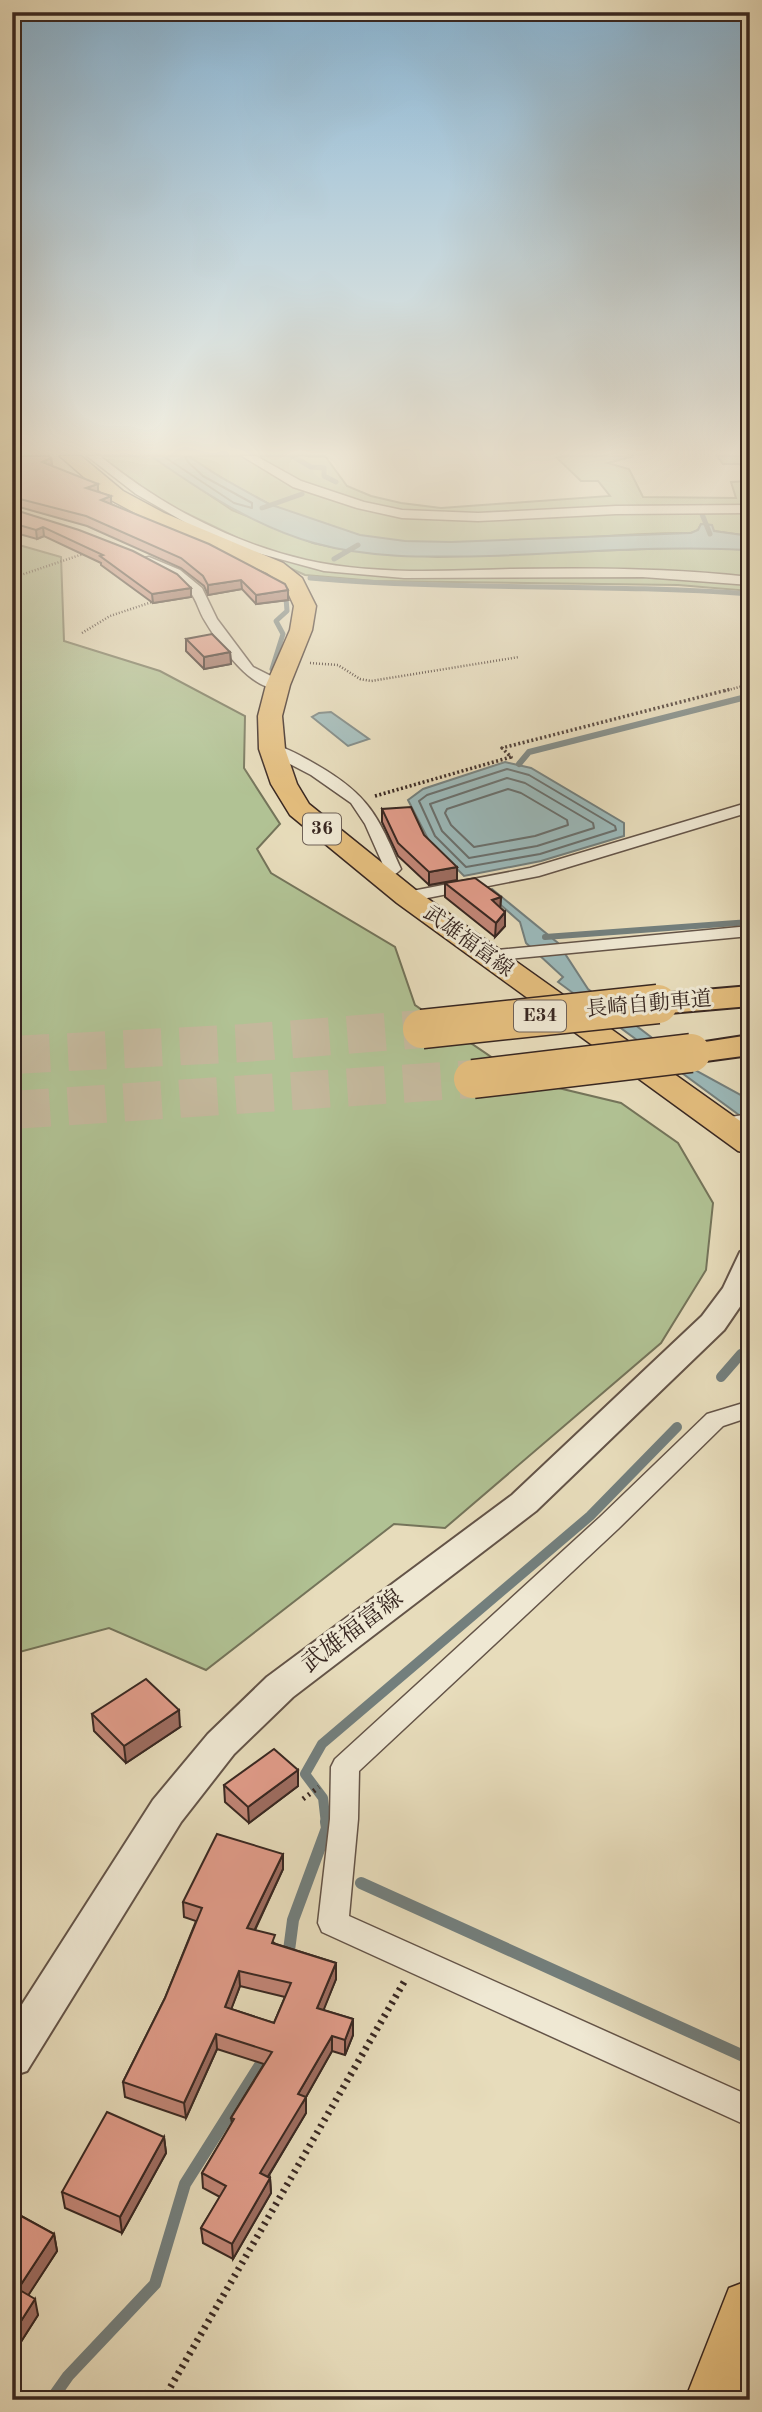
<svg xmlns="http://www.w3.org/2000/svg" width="762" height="2412" font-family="'Old Standard TT','Noto Serif JP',serif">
<rect width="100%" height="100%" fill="#e7dcbb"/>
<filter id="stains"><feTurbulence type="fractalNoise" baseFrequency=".00286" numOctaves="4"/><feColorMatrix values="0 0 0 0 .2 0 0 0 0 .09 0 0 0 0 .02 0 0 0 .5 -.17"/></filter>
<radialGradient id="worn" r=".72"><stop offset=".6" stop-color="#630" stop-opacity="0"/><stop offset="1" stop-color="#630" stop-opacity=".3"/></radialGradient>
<g fill="#b1c294" stroke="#74745a" stroke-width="2">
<path d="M100,456H151L232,510L313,543L346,550L437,557L699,547L750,550V591L678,585L374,581L305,575L257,553V547L163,502Z"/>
<path d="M188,456H325L347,486L371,496L401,503L441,508L610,496L598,481H581L557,458L563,456H634L608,463L629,469L643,497L736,498L731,482L748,481L740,464H723L717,456H750V536L714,531L711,525L701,524L698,530L691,533C585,532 466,555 361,536C299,524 240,491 188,456Z"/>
<path d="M12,543L61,557L64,641L160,671L245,716L244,768L280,824L257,849L271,873L395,947L415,1005L525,1080L621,1103L678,1143L713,1203L706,1270L661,1343L445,1528L394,1524L206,1670L109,1628L12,1654Z"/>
</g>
<g fill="#9bb9ba" stroke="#737f7d" stroke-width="2">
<path d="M151,456H188L220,477L269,504L360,535L405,541L451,542L691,533L698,530L701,524L712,525L714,531L750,536V550C663,545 576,553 489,556C431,557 371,559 314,543C254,526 201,491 151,456Z"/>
<path d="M331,712L369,739L348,746L312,717L319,713Z"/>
<path d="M505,762L531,768L624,823V836L541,861L464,876L429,841L408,800L423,789Z"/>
<path d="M492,889L558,943L588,989L693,1069L750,1100V1123L558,982L563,977L526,943L520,922L485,891Z"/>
</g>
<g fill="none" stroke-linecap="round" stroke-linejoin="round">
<g stroke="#6a706e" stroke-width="2">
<path d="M163,456L234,503L252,508V503L203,476L188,462L185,456"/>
<path d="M507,769L529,775L615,826L616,830L540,854L466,867L435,836L419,801L427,795Z"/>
<path d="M507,778L525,783L593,823L594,828L537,846L469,858L442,831L430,804Z"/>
<path d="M508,789L521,793L567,820L568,825L535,836L474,847L451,825L445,813L447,809Z"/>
</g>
<g stroke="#737f7d" stroke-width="5">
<path d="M292,456L311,467L324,468V476L336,482"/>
<path d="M262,508L302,494"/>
<path d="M702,514L710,534"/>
<path d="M334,559L358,545"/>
<path d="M310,578C456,591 603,583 750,594"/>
<path d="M272,669L283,634L276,621L287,611L286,598"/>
</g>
<g stroke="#737f7d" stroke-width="6">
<path d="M519,764L529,752L750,696"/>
<path d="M545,937L750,922"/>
</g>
<path stroke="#737f7d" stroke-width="8" d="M739,1356L750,1344"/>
<g stroke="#737f7d" stroke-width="10">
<path d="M721,1377L741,1354"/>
<path d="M326,1824L323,1798L305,1774L322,1744L590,1516L677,1427"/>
</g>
<g stroke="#737f7d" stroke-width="12">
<path d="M361,1883L750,2059"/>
<path d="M288,1958L293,1920L327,1828L326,1822"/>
<path d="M51,2400L68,2376L155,2284L185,2184L267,2054"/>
</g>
<g stroke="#c4b89c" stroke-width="38" stroke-dasharray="38 18" stroke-linecap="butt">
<path d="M12,1055L245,1043L422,1029"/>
<path d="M12,1110L473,1079"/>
</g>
<g stroke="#645448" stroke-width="3">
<g id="minor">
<path d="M87,456H100C160,505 230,542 306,560C373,575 444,571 512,569C592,568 671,568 750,577V585L643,577L404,578L324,571L243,549L188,524L136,494Z"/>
<path d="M242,456H256L301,481L364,502L402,510L478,513L616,506L750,505V513L616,514L478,521L402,518L357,508L293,487Z"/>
<path d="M149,557L180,570L202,588L217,619L253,667L283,682L285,685L283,688C253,695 218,643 205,621C199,612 197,600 190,592C178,578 161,571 144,564V558Z"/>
<path d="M272,744C288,748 303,757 317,765C369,795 378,816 401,869C396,876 381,880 372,878L370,874L384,867L365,824L351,803L311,775L267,752L264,749L267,746Z"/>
<path d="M750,802V812L539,876L407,902L398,897L407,892L530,868Z"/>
<path d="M750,926V936L486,961L477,956L486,951Z"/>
<path d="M750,1114V1126L717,1127L714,1123L717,1119Z"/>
<path d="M750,1401V1417L723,1426L618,1529L359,1771L358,1819L349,1916L750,2096V2127L322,1932L318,1923L330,1819L331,1767L335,1759L600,1517L707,1414Z"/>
</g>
</g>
<g stroke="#645448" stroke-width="4">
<path id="tertiary" d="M750,1249V1292L724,1330L536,1511L293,1697L234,1754L181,1822L27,2071L12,2076V2020L153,1800L208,1734L267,1677L512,1495L702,1316L723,1288L740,1252Z"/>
</g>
<g stroke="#382721" stroke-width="3">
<g id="primary">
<path d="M60,456H81L123,491L164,513L283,563L302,578L316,606L312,630L290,685L282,716L285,749L297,784L309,804L417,891L750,1128V1154L738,1151L397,903L290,815L271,784L259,749L258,716L266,685L290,630L294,606L285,586L267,573L150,521L109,499Z"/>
<path d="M750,2280V2388L745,2400H685L729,2288Z"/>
</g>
</g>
<g stroke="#382721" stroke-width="4">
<g id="motorway">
<path d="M750,986V1006L658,1014L646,1011L641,1004L646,997L658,994Z"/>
<path d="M750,1035V1055L691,1063L679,1060L674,1053L679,1046Z"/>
</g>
</g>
<g stroke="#382721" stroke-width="2.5" stroke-dasharray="1 2" stroke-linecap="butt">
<path d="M12,578L86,553"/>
<path d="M82,633L110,616L155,601"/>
<path d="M310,663L338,665L360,679L371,681L519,657"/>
<path d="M725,691L750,684"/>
</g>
<path stroke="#382721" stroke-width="3.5" stroke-dasharray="2 2.5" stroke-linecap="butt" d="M375,796L511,757L502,748L731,689"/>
<path stroke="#382721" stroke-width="5" stroke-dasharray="2 4.5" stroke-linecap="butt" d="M303,1799L319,1787"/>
<path stroke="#382721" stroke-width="7" stroke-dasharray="2.5 5" stroke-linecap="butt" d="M163,2400L404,1982"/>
<use href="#minor" fill="#efe8d3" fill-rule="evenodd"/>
<use href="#tertiary" fill="#efe8d3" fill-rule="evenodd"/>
<use href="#primary" fill="#e4be7e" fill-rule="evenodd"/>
<use href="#motorway" fill="#e4be7e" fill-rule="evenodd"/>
<g stroke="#382721" stroke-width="41" stroke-linecap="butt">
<g id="motorway-bridge">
<path d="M422,1029L658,1004"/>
<path d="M473,1079L691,1053"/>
</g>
</g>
<use href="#motorway-bridge" stroke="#e4be7e" stroke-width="38"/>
</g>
<g fill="#c28677" stroke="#382721" stroke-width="2" fill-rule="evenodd">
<path d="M12,456L51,458L52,466L98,492L111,496V504L288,600L256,604L242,589L208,595L204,586L181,568L87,526L12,505Z"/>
<path d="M12,509L191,588V597L153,603L101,565V563L44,536L37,539L12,532Z"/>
<path d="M186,639L230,652L231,664L204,669L186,651Z"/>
<path d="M382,809L457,880L429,885L398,856L382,822Z"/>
<path d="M445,883L501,897L500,908L505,912V926L495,937L445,897Z"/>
<path d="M92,1714L180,1727L126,1763L94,1731Z"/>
<path d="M298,1770V1786L249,1823L225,1802L224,1785Z"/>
<path d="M283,1854V1869L255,1930L276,1944L336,1963V1979L323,2010L353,2019V2035L345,2055L332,2051L306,2097V2113L268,2177L270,2178L271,2193L233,2259L203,2243L201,2228L220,2197L203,2188L202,2173L232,2123L231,2118L264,2064L217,2049L186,2118L125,2097L123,2082L165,1998L196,1921L184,1917L183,1902ZM240,1986L285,1997L274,2023L231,2009Z"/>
<path d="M164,2137L166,2153L122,2233L65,2208L62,2192Z"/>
<path d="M12,2211L54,2234L57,2251L28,2295L38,2315L17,2348L12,2345Z"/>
</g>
<g fill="#9e6d61" stroke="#382721" stroke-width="2">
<path d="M51,458L52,466L42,462Z"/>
<path d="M98,484V493L86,488Z"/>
<path d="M111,496V505L101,500Z"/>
<path d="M43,527L44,536L37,539L36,530Z"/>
<path d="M241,580L242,589L208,595V585Z"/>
<path d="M191,588V597L153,603L152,594Z"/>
<path d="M288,590V600L256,604V595Z"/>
<path d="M230,652L231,664L204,669V657Z"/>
<path d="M457,867V880L429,885V872Z"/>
<path d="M501,897L500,911L492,900Z"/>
<path d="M505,912V926L495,937L496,923Z"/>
<path d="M179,1710L180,1727L126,1763L124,1746Z"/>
<path d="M298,1770V1786L249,1823L248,1807Z"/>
<path d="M283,1854V1869L248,1944L247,1928Z"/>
<path d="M336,1963V1979L318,2024L317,2008Z"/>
<path d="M17,1968L20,1984L12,1997V1976Z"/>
<path d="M239,1971L240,1986L226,2023L225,2007Z"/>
<path d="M353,2019V2035L345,2055V2040Z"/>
<path d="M216,2034L217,2049L186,2118L184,2103Z"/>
<path d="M332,2036V2051L302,2104L306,2097V2113L261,2188L260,2173L298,2094Z"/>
<path d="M164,2137L166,2153L122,2233L120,2217Z"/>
<path d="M270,2178L271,2193L233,2259L232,2244Z"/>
<path d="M54,2234L57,2251L22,2305L18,2289Z"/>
<path d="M35,2299L38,2315L17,2348L14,2332Z"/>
</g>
<g fill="#e19c8a" stroke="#382721" stroke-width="2" fill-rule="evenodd">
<path d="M12,456H49L51,458L42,462L98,484L86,488L111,496L101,500L209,544L285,584L288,590L256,595L241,580L208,585L203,576L181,558L86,516L12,497Z"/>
<path d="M12,509L79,530L133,551L177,574L191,588L152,594L100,556L103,555L43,527L36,530L12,523Z"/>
<path d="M212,634L230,652L204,657L186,639Z"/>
<path d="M411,807L424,835L457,867L429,872L398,843L382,809Z"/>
<path d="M475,878L501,897L492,900L505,912L496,923L445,883Z"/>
<path d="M146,1679L179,1710L124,1746L92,1714Z"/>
<path d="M274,1749L298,1770L248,1807L224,1785Z"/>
<path d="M217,1834L283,1854L247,1928L275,1935L272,1943L336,1963L317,2008L353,2019L345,2040L332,2036L298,2094L306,2097L260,2173L270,2178L232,2244L201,2228L226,2186L202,2173L234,2119L231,2118L272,2052L216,2034L184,2103L123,2082L165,1998L202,1908L183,1902ZM239,1971L291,1983L274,2023L225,2007Z"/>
<path d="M12,1966L17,1968L12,1976Z"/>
<path d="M107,2112L164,2137L120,2217L62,2192Z"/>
<path d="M12,2211L54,2234L18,2289L35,2299L14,2332L12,2331Z"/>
</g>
<linearGradient id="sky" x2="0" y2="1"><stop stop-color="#89b6d6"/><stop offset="0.57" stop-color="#f4efe0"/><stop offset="1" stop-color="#f4efe0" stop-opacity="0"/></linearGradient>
<rect width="762" height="794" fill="url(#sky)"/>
<g text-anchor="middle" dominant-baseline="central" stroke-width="6" stroke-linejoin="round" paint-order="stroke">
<g fill="#efe8d3" stroke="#6f6156" stroke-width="2">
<rect x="303" y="813.5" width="38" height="31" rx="5"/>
<rect x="514" y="1000.5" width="52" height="31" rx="5"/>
</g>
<g font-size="19" font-weight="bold" fill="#382721">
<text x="322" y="829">36</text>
<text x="540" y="1016">E34</text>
</g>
<g font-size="21" fill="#382721" stroke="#efe8d3">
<text transform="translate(468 942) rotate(36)">武雄福富線</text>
<text transform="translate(649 1005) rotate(-5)">長崎自動車道</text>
</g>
<g font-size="24" fill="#382721" stroke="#efe8d3">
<text transform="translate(353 1632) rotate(-37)">武雄福富線</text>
</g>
</g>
<rect width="762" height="2412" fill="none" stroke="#e7dcbb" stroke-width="42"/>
<rect x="14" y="14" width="734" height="2384" fill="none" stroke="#382721" stroke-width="3.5"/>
<rect x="21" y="21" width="720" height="2370" fill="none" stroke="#382721" stroke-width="2"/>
<rect width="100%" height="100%" filter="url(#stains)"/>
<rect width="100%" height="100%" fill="url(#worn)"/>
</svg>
